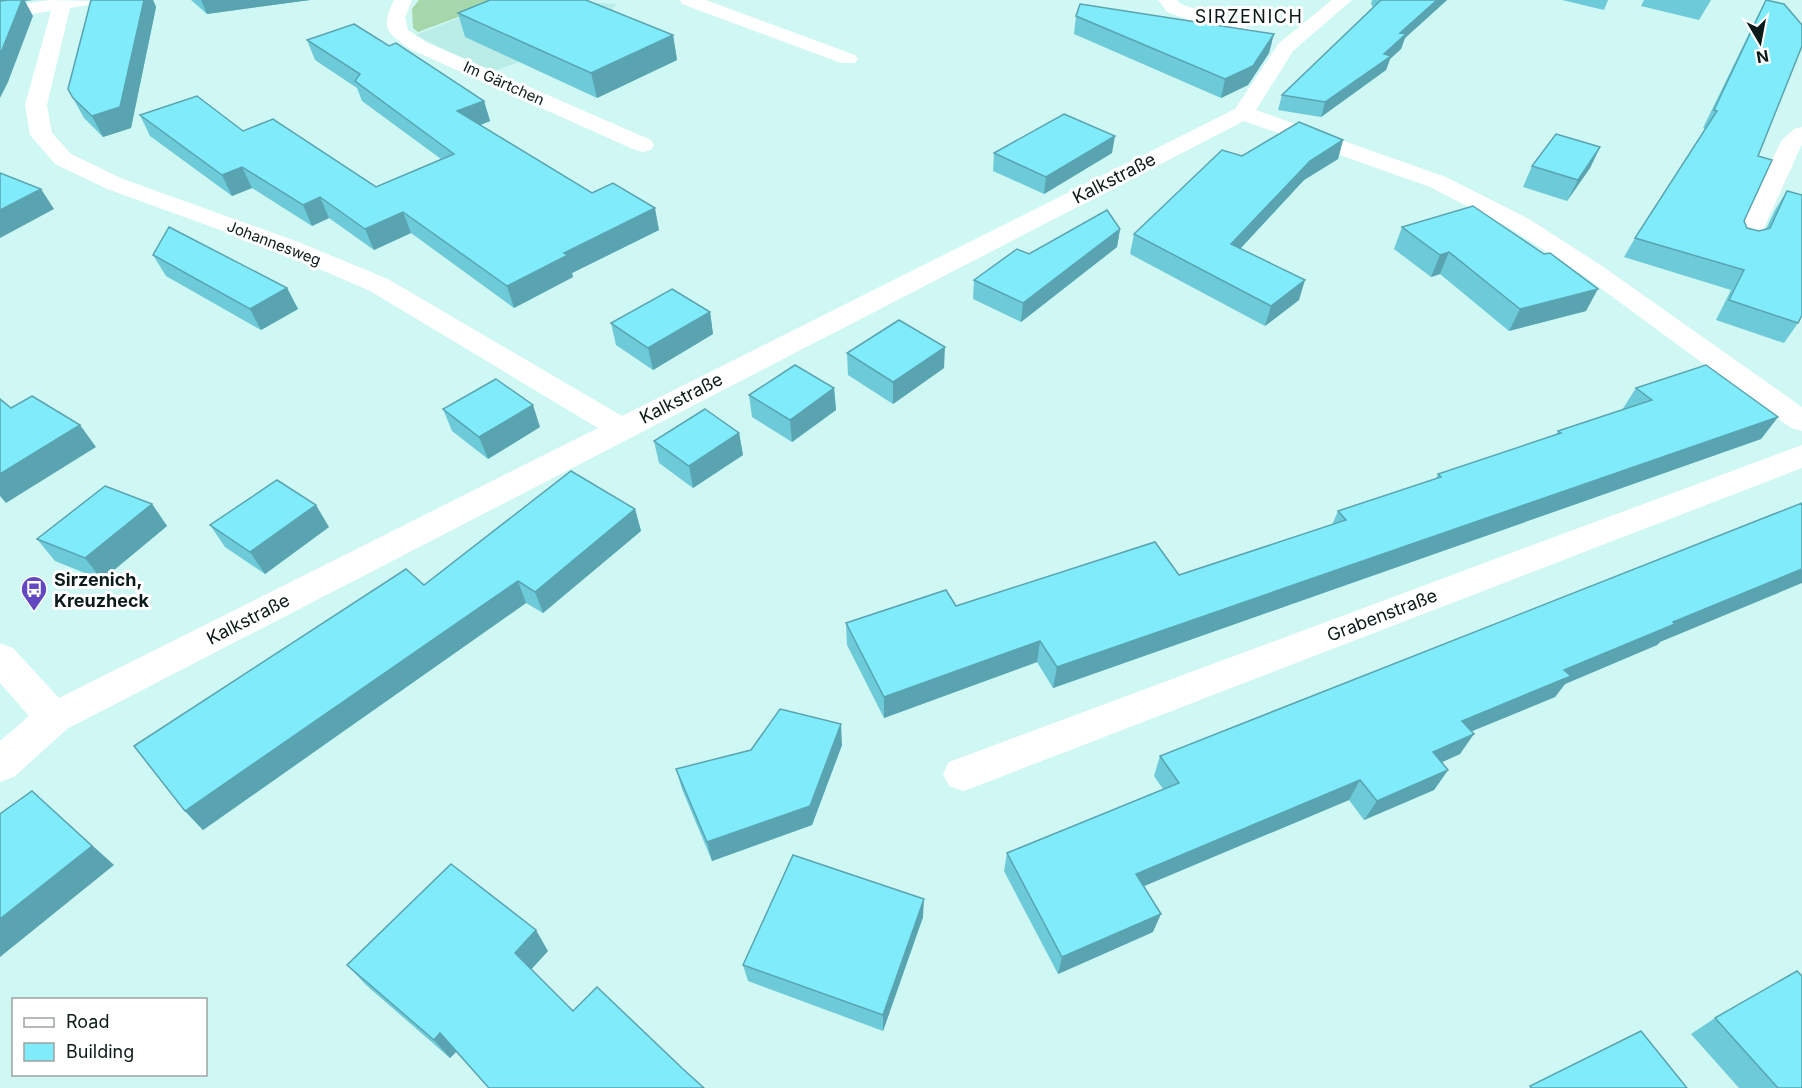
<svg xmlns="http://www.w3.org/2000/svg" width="1802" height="1088" font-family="Inter,sans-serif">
<rect width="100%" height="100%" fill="#cff7f3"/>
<path fill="#bbede8" d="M504,0H545L617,4L587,35L490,73L416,35Z"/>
<path fill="#a5d7ab" d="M419,0H504L418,32L413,28L412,9Z"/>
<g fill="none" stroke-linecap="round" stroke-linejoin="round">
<g fill="#fff" fill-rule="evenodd">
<path d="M50,0L90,1L88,5L70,8L47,105L52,133L71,154L123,179L296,241L388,279L622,416L1235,109L1279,43L1332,0H1352L1293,51L1256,110L1446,177L1529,219L1602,266L1802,407V431L1791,428L1584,276L1511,229L1430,187L1244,121L67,729L14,777L0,782V741L29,716L0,683V643L13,648L59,698L598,428L370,291L278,251L107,189L55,164L30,135L25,105L51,11L0,19V7Z"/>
<path d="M394,0H412L405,18L408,30L426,42L651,140L654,145L651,150L643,152L635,150L412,50C387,33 380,30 394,0Z"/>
<path d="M680,0H706L855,55L858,59L855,63H841L682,4Z"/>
<path d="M1158,0H1177L1181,4L1271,36L1274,40L1271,44H1257L1167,12Z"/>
<path d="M1802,127V144L1758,241L1755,246L1746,248L1737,246L1734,241L1781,141L1794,129Z"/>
<path d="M1802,445V468L977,786L963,791L949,786L943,774L949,762Z"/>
</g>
</g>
<g fill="#6dcad8">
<path d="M91,0H153L156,7L131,128L103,137L84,118L73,98Z"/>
<path d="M191,0H310L207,14Z"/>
<path d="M1372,0H1447L1405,38L1401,49L1390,59L1386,70L1321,117L1278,110L1282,95L1373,7L1371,4Z"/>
<path d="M1562,0H1608L1604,10Z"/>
<path d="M1644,0H1711L1699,20L1641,6Z"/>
<path d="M1766,0L1758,156L1744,221L1747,228L1759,231L1766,229L1775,210L1787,191L1798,323L1784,343L1716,320L1731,290L1624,257L1635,238L1705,129L1703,128L1757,17Z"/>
<path d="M458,13L673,35L677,60L597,98L465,37Z"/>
<path d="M1076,16L1274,34L1269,53L1248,85L1221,98L1074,34Z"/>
<path d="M307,40L389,46L484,101L490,121L480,125L592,193L659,230L572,273L573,277L514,308L411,233L374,250L329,218L312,226L252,188L232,196L150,136L140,115L243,131L376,187L441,159L362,101L357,88L315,60Z"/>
<path d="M1343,140L1338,159L1304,180L1240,249L1299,300L1265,326L1130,254L1134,234L1242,156Z"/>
<path d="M1600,147L1590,168L1567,201L1523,187L1532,166Z"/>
<path d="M994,153H1112L1044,194L993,171Z"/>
<path d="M1402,227L1544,254L1586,311L1509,331L1440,274L1431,277L1394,249Z"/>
<path d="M1120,229L1117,247L1021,322L973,299L974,280L1029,254Z"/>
<path d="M153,255L287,288L298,309L261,330L166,276Z"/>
<path d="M710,312L713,334L653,370L616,345L611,323Z"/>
<path d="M847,353L944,368L893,404L848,375Z"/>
<path d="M834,388L836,410L792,442L752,417L749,395Z"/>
<path d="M1636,388L1778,417L1761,439L1053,688L1037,662L884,718L847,645L846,623L956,606L1179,575L1332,525L1338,511L1436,479L1438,474L1556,435L1558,431L1622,410Z"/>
<path d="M443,409L540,427L488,459L452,431Z"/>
<path d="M739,433L743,455L693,488L659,463L654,441Z"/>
<path d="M152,504L167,526L102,580L55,561L37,539Z"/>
<path d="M635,509L641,531L543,613L526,603L203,830L185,811L424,585Z"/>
<path d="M210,525L329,527L265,574L225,547Z"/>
<path d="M1660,642L1657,645L1565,684L1555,697L1472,731L1460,754L1442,762L1448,770L1434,790L1364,820L1349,800L1144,886L1153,932L1058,974L1004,871L1007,853L1163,789L1154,776L1160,756Z"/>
<path d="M842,745L812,825L712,861L682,789L676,769Z"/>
<path d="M923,917L883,1031L748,981L743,965Z"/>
<path d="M548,951L531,969L573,1011L683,1069L456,1052L450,1058L366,985L347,965Z"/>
<path d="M1715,1018L1802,1088H1739L1691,1034Z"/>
</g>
<g fill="#59a4b0">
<path d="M0,0H34L25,1L33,16L8,82L0,98Z"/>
<path d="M144,0H153L156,7L131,128L103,137L92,116Z"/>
<path d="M201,0H310L207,14Z"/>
<path d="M1437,0H1447L1405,38L1401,49L1390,59L1386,70L1321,117L1325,102L1384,54L1400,33Z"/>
<path d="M1274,34L1269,53L1248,85L1221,98L1225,79Z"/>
<path d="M673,35L677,60L597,98L591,73Z"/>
<path d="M484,101L490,121L463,132L457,111Z"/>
<path d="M1115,136L1112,153L1044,194L1046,177Z"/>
<path d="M1343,140L1338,159L1304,180L1226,264L1231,244L1310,161Z"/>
<path d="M1600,147L1590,168L1567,201L1578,180Z"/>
<path d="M242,167L252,188L232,196L222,175Z"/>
<path d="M41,189L54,209L0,238V210Z"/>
<path d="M320,197L329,218L312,226L303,205Z"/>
<path d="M655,208L659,230L572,273L573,277L514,308L507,286L564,253Z"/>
<path d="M403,212L411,233L374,250L365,229Z"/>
<path d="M1120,229L1117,247L1021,322L1023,303Z"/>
<path d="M1449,252L1440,274L1431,277L1440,255Z"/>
<path d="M1305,280L1299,300L1265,326L1271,306Z"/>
<path d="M287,288L298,309L261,330L250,309Z"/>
<path d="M1598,289L1586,311L1509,331L1520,309Z"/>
<path d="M710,312L713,334L653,370L648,348Z"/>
<path d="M945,347L944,368L893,404V382Z"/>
<path d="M834,388L836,410L792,442L790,420Z"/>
<path d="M533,405L540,427L488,459L479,437Z"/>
<path d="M1778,417L1761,439L1053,688L1057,667Z"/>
<path d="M80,425L96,447L6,503L0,496V474Z"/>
<path d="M739,433L743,455L693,488L689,466Z"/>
<path d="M152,504L167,526L102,580L85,558Z"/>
<path d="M316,505L329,527L265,574L250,552Z"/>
<path d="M635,509L641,531L543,613L535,592Z"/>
<path d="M1802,569V583L1660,642L1657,645L1565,684L1555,697L1448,741L1462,721L1564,670L1673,622Z"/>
<path d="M518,581L526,603L203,830L185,811Z"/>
<path d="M1040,641L1037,662L884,718V697Z"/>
<path d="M841,724L842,745L812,825L712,861L707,842Z"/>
<path d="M1474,734L1460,754L1420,772L1433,752Z"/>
<path d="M1448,770L1434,790L1364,820L1377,801Z"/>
<path d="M1360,780L1349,800L1130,892L1136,874Z"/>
<path d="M32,791L114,865L0,957V919Z"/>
<path d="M924,899L923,917L883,1031V1015Z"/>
<path d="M1161,914L1153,932L1058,974L1062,957Z"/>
<path d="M536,930L548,951L528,973L515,953Z"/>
<path d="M440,1033L456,1052L450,1058L434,1040Z"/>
</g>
<g fill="#7febfb" stroke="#59a4b0" stroke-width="1.5">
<path d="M8,0H22L0,55V1Z"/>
<path d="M91,0H144L120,107L92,116L73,98L68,89Z"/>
<path d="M490,0H586L673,35L591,73L458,13Z"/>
<path d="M1381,0H1437L1400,33L1406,34L1384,54L1391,56L1325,102L1282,95Z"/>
<path d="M1766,0L1784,4L1802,25V46L1758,156L1772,160L1744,221L1747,228L1759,231L1770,228L1787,191L1802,195V315L1798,323L1729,300L1744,270L1635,238L1717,111L1714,110Z"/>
<path d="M1080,4L1274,34L1253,66L1225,79L1076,16Z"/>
<path d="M354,24L389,46L396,43L484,101L457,111L592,193L613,183L655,208L564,253L568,255L507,286L403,212L365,229L320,197L303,205L242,167L222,175L140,115L197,96L243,131L273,119L376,187L454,154L355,81L360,74L307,40Z"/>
<path d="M1064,114L1115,136L1046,177L994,153Z"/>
<path d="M1299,122L1343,140L1310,161L1231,244L1305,280L1271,306L1134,234L1222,150L1242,156Z"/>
<path d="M1556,134L1600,147L1578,180L1532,166Z"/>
<path d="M0,173L41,189L0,210Z"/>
<path d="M1473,206L1544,254L1550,253L1598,289L1520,309L1449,252L1440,255L1402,227Z"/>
<path d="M1107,210L1120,229L1023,303L974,280L1017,249L1029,254Z"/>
<path d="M169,227L287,288L250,309L153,255Z"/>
<path d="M672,289L710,312L648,348L611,323Z"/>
<path d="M899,320L945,347L893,382L847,353Z"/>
<path d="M795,365L834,388L790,420L749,395Z"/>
<path d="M1706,365L1778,417L1057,667L1040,641L884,697L846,623L946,590L956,606L1155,542L1179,575L1346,520L1338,511L1441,477L1438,474L1561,433L1558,431L1652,400L1636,388Z"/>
<path d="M496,379L533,405L479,437L443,409Z"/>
<path d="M32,396L80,425L0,474V399L11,408Z"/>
<path d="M705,409L739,433L689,466L654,441Z"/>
<path d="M571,471L635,509L535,592L518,581L185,811L134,746L406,569L424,585Z"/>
<path d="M277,480L316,505L250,552L210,525Z"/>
<path d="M105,486L152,504L85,558L37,539Z"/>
<path d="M1802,503V569L1673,622L1675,624L1564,670L1571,676L1462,721L1474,734L1433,752L1448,770L1377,801L1360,780L1136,874L1161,914L1062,957L1007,853L1179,783L1160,756Z"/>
<path d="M780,709L841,724L810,806L707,842L676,769L751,750Z"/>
<path d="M32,791L92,846L0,919V814Z"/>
<path d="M793,855L924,899L883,1015L743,965Z"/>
<path d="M451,864L536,930L515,953L573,1011L597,987L683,1069L704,1088H489L440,1033L434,1040L347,965Z"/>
<path d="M1797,971L1802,976V1088H1778L1715,1018Z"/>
<path d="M1641,1031L1687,1088H1531L1530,1086Z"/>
</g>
<defs>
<g id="bus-pin" transform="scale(1.35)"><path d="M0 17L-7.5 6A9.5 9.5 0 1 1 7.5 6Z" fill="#6248c1" stroke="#fff"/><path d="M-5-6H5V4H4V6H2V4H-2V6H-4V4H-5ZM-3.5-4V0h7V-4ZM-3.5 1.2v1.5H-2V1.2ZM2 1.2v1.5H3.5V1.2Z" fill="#fff"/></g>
</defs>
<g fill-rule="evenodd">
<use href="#bus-pin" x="34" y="589"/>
</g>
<g text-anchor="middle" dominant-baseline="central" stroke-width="6" stroke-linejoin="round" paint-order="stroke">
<g font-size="15" fill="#0b1b19" stroke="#fff">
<text transform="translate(504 83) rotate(24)">Im Gärtchen</text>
<text transform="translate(274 243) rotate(21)">Johannesweg</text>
</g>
<g font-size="18" letter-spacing="1.5" fill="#0b1b19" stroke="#fff">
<text x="1249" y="16">SIRZENICH</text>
</g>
<g font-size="18" fill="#0b1b19" stroke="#fff">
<text transform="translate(1114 178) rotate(-27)">Kalkstraße</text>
<text transform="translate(681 398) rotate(-27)">Kalkstraße</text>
<text transform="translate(1382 615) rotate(-21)">Grabenstraße</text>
<text transform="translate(248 619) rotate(-27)">Kalkstraße</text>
</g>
<g font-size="18" font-weight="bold" fill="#0b1b19" stroke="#fff" text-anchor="start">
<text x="54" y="579">Sirzenich,<tspan x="54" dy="21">Kreuzheck</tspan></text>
</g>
</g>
<rect x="12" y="998" width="195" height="78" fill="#ffffff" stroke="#9da4a3" stroke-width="1.5"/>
<rect x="24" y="1018" width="30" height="9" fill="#ffffff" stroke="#9da4a3" stroke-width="1.5"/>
<text x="66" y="1028" font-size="18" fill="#0b1b19">Road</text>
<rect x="24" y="1043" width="30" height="18" fill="#7febfb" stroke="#9da4a3" stroke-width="1.5"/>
<text x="66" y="1058" font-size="18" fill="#0b1b19">Building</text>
<g transform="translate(1760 42) rotate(170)" stroke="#ffffff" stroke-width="4.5" paint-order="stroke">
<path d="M0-4.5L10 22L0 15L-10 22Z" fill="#0b1b19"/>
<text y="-9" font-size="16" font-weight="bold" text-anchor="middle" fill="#0b1b19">N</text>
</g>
</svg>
